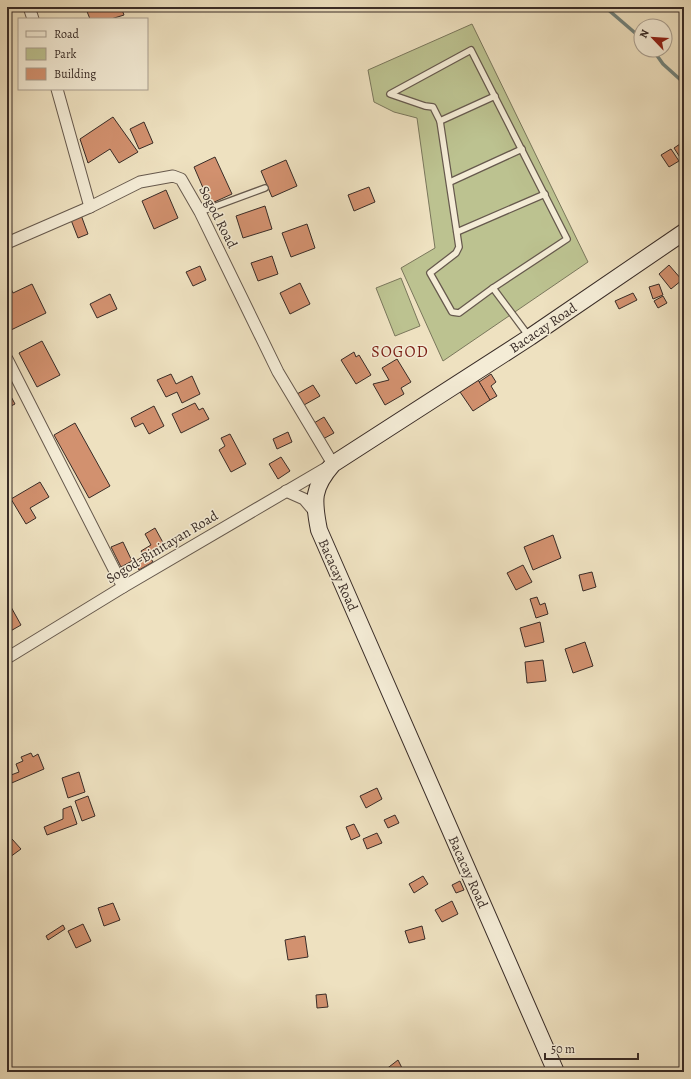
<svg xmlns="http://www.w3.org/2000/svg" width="691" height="1079" font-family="Alegreya,serif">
<rect width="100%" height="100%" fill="#eee1c0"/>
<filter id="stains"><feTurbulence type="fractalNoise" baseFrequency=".005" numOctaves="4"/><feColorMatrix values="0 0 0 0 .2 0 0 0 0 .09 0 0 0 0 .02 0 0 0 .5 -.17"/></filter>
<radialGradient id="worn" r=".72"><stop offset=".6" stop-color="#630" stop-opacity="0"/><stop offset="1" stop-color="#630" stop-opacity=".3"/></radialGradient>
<g fill="#bcc290" stroke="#7a775c">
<path d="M472,24L588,262L443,361L401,268L435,248L417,118L394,112L374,102L368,70Z"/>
<path d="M401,278L420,326L395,336L376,288Z"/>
</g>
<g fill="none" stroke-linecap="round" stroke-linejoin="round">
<g stroke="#73837c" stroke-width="3.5">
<path d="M605,7L641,38"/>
<path d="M653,50L663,64L684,83"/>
</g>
</g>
<g fill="#d2916f" stroke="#392c27">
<path d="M78,7H121L124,15L111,19H90L86,9L79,11Z"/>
<path d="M113,117L138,152L119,163L110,149L88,163L80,139Z"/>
<path d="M144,122L153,143L139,149L130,129Z"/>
<path d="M683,142L684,158L681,159L674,148Z"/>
<path d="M671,149L679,161L669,167L661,155Z"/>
<path d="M215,157L232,194L210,204L194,167Z"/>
<path d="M286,160L297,186L272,197L261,171Z"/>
<path d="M369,187L375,202L354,211L348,195Z"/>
<path d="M166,190L178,218L154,229L142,201Z"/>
<path d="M265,206L272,229L243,238L236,216Z"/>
<path d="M81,215L88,234L78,238L71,220Z"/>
<path d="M307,224L315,248L291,257L282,233Z"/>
<path d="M272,256L278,274L258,281L251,263Z"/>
<path d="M669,265L682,280L671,289L659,274Z"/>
<path d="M200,266L206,280L193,286L186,272Z"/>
<path d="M7,281L13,293L32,284L46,313L11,330L7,322Z"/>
<path d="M300,283L310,304L290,314L280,293Z"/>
<path d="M659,284L663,295L653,299L649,287Z"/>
<path d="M633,293L637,300L619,309L615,301Z"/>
<path d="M110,294L117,309L97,318L90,304Z"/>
<path d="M663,296L667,303L658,308L654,301Z"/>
<path d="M42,341L60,375L37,387L19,353Z"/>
<path d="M354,352L356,357L359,355L371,375L356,384L341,360Z"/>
<path d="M397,359L411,382L401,388L404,394L385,405L373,384L389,380L382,368Z"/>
<path d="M171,374L176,384L192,376L200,394L182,403L177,392L166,397L157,380Z"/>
<path d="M491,374L496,382L491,386L497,396L490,400L479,382Z"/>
<path d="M478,380L490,400L473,411L460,392Z"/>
<path d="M313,385L320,396L304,405L297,394Z"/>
<path d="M7,389L15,404L7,408Z"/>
<path d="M195,403L199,410L203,408L209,419L181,433L172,414Z"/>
<path d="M154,406L164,426L149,434L143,423L135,427L131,418Z"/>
<path d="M324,417L334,433L323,439L314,423Z"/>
<path d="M75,423L110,486L89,498L54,435Z"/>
<path d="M288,432L292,442L277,449L273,439Z"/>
<path d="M230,434L246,464L231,472L219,450L225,446L221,438Z"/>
<path d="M281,457L290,471L278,479L269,464Z"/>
<path d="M40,482L49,497L30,508L36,518L26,524L11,499Z"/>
<path d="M155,528L166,548L150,557L153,562L139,570L134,562L144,556L141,551L151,545L145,534Z"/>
<path d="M553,535L561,558L533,570L524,547Z"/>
<path d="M123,542L132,561L121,567L111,547Z"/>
<path d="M523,565L532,582L516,590L507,573Z"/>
<path d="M592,572L596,587L583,591L579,575Z"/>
<path d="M537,597L540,605L545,603L548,614L536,618L530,599Z"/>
<path d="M11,607L21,625L7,633V609Z"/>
<path d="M540,622L544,642L525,647L520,628Z"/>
<path d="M585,642L593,666L573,673L565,649Z"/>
<path d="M543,660L546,681L527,683L525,662Z"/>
<path d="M31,753L33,757L38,754L44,769L7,785V773L10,772L11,775L19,772L16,764L23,761L21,757Z"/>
<path d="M79,772L85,792L68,798L62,778Z"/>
<path d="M377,788L382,799L366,808L360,796Z"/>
<path d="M88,796L95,816L82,821L75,801Z"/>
<path d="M71,806L77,824L47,835L44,827L63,819V809Z"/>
<path d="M395,815L399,823L388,828L384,820Z"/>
<path d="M354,824L360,836L351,840L346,827Z"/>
<path d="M377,833L382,843L367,849L363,839Z"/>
<path d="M12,839L21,849L10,857L7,853V843Z"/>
<path d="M423,876L428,884L414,893L409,884Z"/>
<path d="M460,881L464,890L456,893L452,885Z"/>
<path d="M452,901L458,914L442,922L435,910Z"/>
<path d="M113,903L120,920L104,926L98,908Z"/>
<path d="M83,924L91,941L76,948L68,931Z"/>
<path d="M63,925L65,929L48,940L46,936Z"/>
<path d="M422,926L425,939L409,943L405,931Z"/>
<path d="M305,936L308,957L288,960L285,940Z"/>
<path d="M326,994L328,1007L317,1008L316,995Z"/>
<path d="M398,1060L404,1072H386L385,1070Z"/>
</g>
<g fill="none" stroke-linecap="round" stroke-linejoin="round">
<g stroke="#66594d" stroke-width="8">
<g id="lane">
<path d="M471,50L567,239L493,288L459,313L452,312L430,273L456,253L459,247L440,121L433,107L425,106L390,94Z"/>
<path d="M440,121L495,96"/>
<path d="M450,182L522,149"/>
<path d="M200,212L265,188"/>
<path d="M457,232L545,194"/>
<path d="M493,288L528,335"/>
</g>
</g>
<g stroke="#66594d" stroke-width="13">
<g id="street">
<path d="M29,7L33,19"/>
<path d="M7,243L90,207"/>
<path d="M7,359L123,587"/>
<path d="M286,491L304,499L315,512"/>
<path d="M7,658L123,587L333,464L278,372L200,212L181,179L173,176L140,182L90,207L57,89"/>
</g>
</g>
<g stroke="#392c27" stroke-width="18">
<path id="secondary" d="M556,1072L319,530C313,500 312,488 333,464L530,337L684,232"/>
</g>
<use href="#lane" stroke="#f4ecd6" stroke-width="5.5"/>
<use href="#street" stroke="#f4ecd6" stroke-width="11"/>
<use href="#secondary" stroke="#f4ecd6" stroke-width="16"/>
</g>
<g text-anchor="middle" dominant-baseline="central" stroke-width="3" stroke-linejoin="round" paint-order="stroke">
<g font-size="14" fill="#392c27" stroke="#f4ecd6">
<text transform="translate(218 217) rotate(63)">Sogod Road</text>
<text transform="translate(543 328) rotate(-34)">Bacacay Road</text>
<text transform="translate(162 547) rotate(-31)">Sogod-Binitayan Road</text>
<text transform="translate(338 575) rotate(66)">Bacacay Road</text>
<text transform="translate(468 872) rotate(66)">Bacacay Road</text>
</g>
<g font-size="16" letter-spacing="1" fill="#7a1f14" stroke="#f4ecd6">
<text x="400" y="352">SOGOD</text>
</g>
</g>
<rect width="691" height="1079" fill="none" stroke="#eee1c0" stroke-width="24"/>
<rect x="8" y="8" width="675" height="1063" fill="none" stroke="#392c27" stroke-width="2"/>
<rect x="12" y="12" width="667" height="1055" fill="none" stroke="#392c27"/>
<rect x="18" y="18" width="130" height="72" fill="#f4ecd6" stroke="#a99f90"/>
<rect x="26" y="31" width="20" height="6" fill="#f4ecd6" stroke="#a99f90"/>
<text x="54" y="38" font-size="12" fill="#392c27">Road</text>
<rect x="26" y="48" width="20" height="12" fill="#bcc290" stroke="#a99f90"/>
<text x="54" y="58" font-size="12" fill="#392c27">Park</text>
<rect x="26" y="68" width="20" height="12" fill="#d2916f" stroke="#a99f90"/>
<text x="54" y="78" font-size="12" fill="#392c27">Building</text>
<g transform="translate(653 38) rotate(295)"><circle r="19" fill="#f4ecd6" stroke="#a99f90"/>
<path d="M0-3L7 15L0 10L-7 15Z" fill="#8f2418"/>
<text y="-6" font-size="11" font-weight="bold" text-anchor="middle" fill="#392c27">N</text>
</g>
<path d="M545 1053v6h93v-6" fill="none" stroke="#392c27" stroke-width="2"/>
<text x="551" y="1053" font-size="12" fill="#392c27" stroke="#f4ecd6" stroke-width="3" paint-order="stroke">50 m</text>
<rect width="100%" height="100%" filter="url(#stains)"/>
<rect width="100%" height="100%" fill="url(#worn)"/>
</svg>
